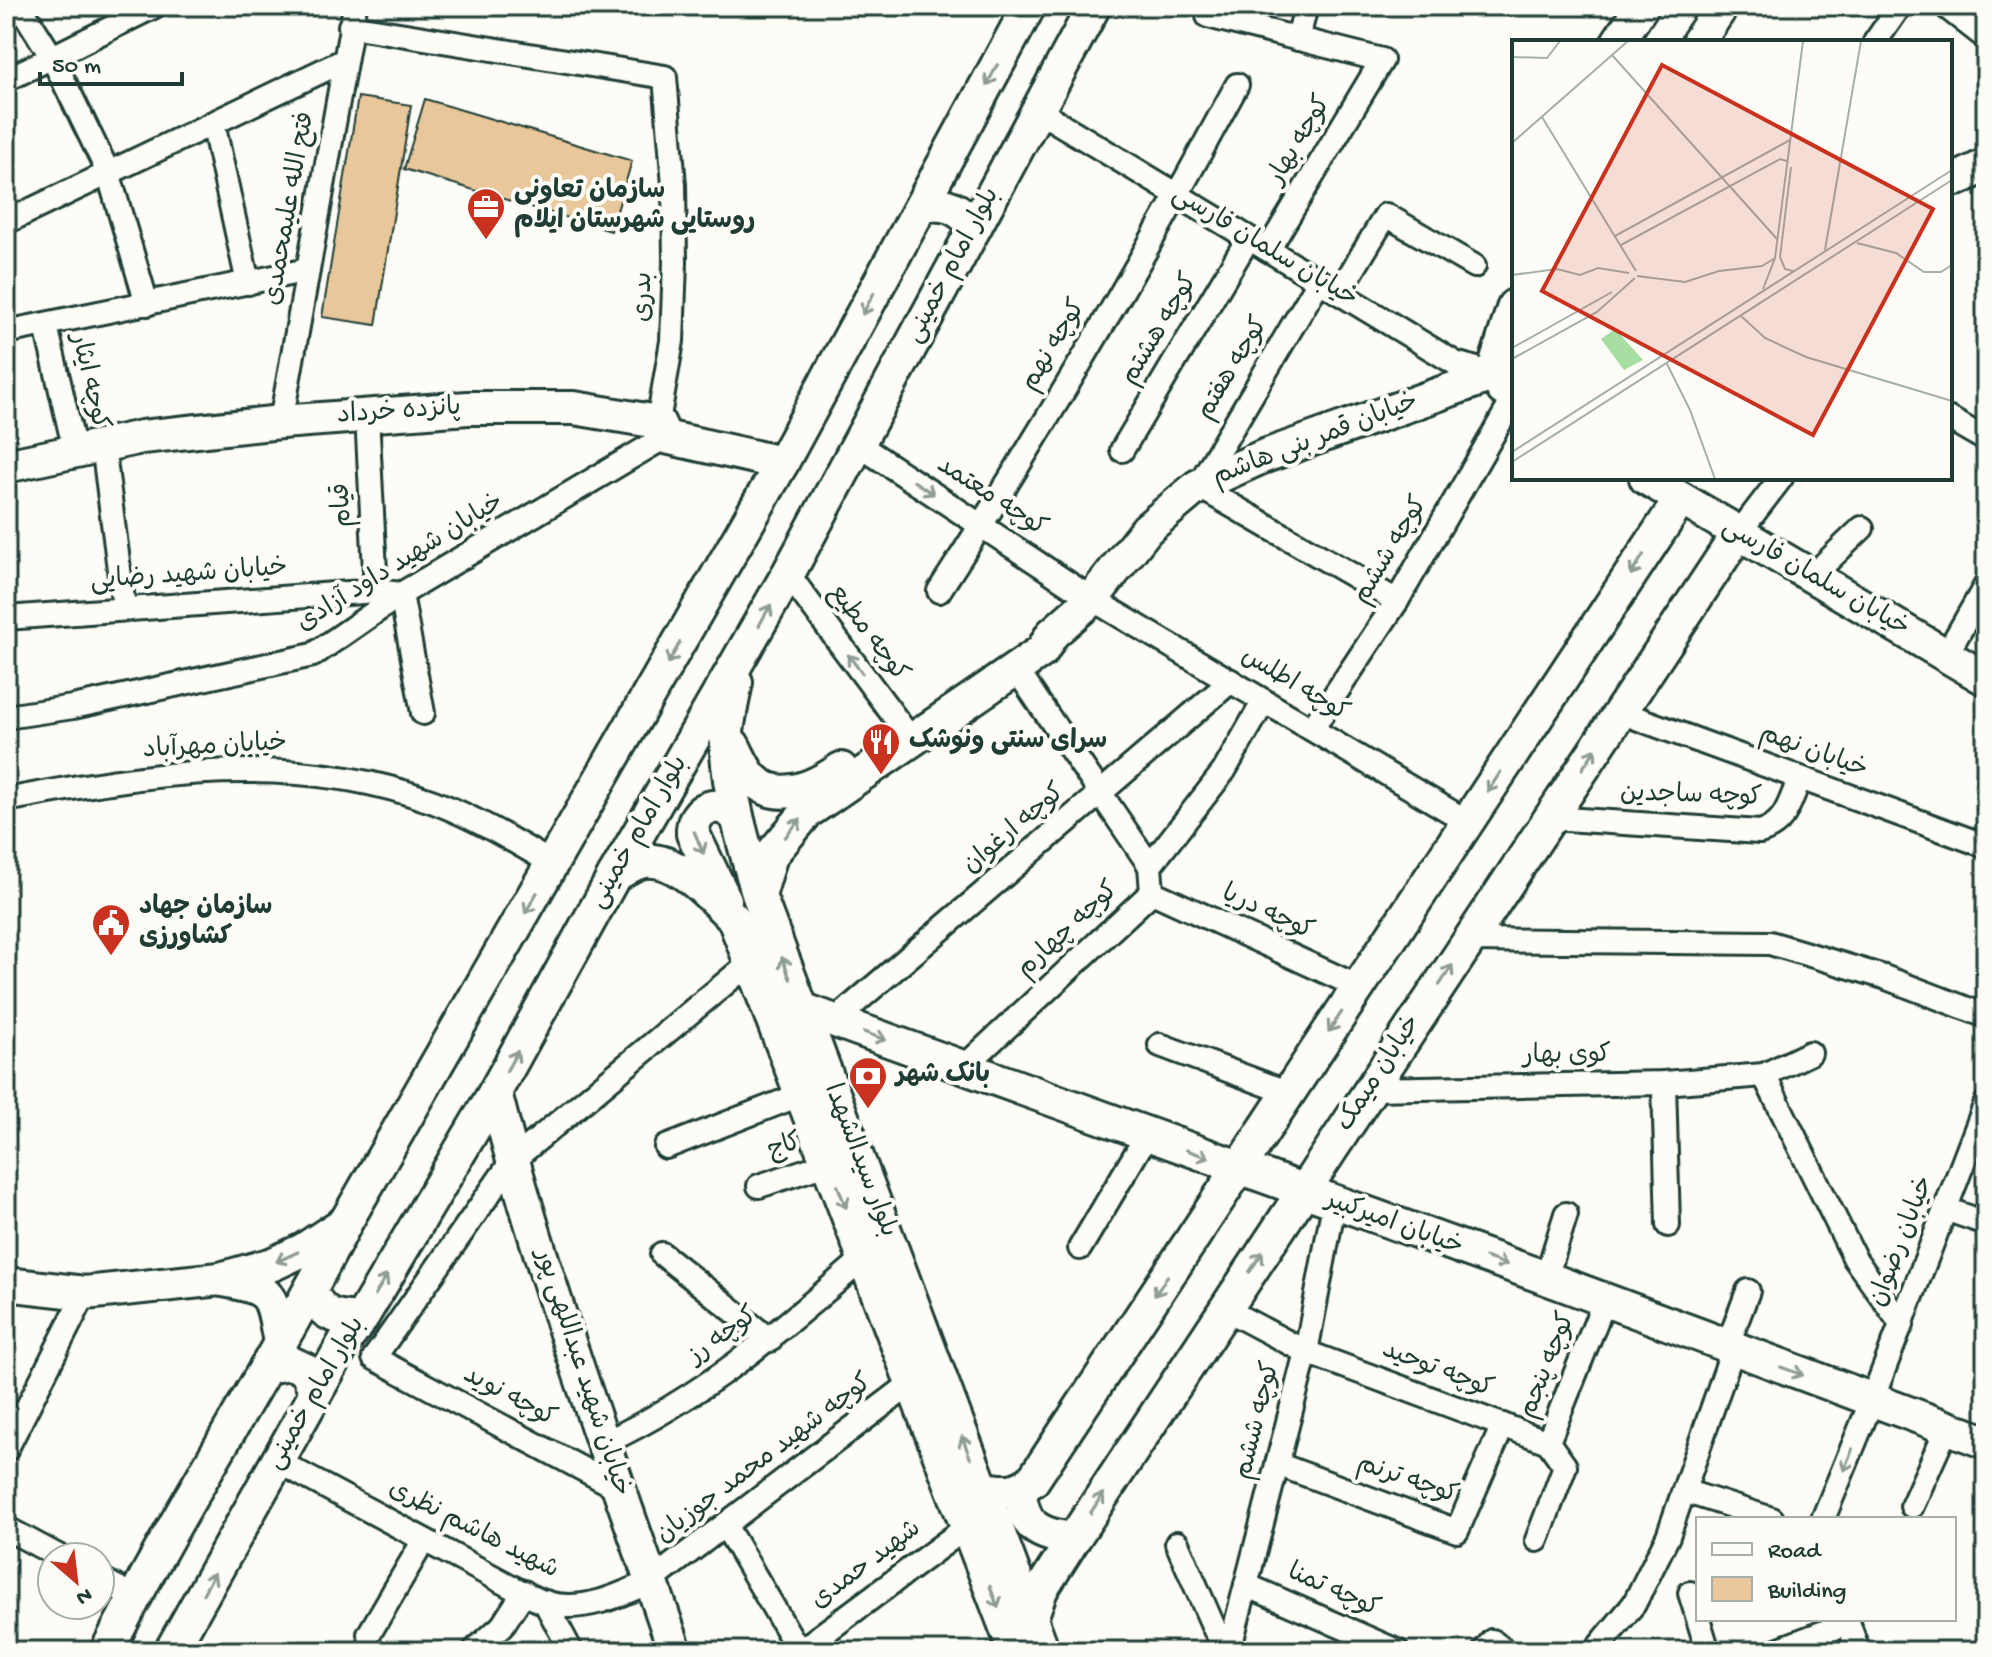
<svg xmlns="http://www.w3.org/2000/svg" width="1992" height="1657" font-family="'Gochi Hand','Playpen Sans Arabic',sans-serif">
<rect width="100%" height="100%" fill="#fdfcf7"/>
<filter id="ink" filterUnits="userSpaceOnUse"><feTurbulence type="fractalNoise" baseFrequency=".0125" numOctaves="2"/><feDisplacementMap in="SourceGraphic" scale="16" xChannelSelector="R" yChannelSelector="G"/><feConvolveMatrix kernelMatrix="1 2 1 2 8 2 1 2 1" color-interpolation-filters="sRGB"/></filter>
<g filter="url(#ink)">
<g fill="#e8c79a" stroke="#1f3d34" stroke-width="2">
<path d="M358,97L411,105L376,325L322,317Z"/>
<path d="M425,99L632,161L611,231L404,169Z"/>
</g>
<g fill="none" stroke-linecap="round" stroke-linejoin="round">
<g stroke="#1f3d34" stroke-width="28">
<g id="street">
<path d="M20,6L52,57L108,172L147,304"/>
<path d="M1945,6L1986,38"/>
<path d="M1208,16L1382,60L1268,250"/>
<path d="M350,26L665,77L674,185L675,262L672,341L658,422"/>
<path d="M1298,39L1306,6"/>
<path d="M1875,42L1900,6"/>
<path d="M6,80L155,6"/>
<path d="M1037,110L1455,363L1495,374"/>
<path d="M213,123L248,283"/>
<path d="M6,222L345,60"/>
<path d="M1319,281L1198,486L1397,601"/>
<path d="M1339,293L1386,215L1474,266"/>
<path d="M46,326L75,451"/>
<path d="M6,332L308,270"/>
<path d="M367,415L376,591"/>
<path d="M1950,419L1986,440"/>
<path d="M281,422L355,6"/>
<path d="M103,445L124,608"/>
<path d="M859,445L1092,599L1468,822"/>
<path d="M1122,450L1248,239"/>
<path d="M1738,534L1781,478"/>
<path d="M788,574L902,727"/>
<path d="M1811,577L1862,528"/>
<path d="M939,591C1045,427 1145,257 1237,85"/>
<path d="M6,618L376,591L401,594L423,713"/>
<path d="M1946,655L1986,585"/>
<path d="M1016,669L1150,866"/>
<path d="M1620,712L1986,846"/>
<path d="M6,717L73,707L313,655L401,594L665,437"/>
<path d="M1312,729L1397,601L1514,398"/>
<path d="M6,800C147,773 296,750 434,802C476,818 514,841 553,864"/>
<path d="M1550,818L1760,832C1787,824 1789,802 1800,778"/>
<path d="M1152,892L1359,987"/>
<path d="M1469,940L1770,943L1884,977L1986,1016"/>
<path d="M834,1021L1231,681"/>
<path d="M1160,1045L1289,1093"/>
<path d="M963,1068L1152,892L1150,866L1224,771L1264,701"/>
<path d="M1764,1075L1855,1259L1902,1325"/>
<path d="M1664,1083L1668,1225"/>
<path d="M1371,1089L1664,1083L1764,1075L1810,1053"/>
<path d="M666,1147L802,1094"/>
<path d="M759,1186L829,1163"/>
<path d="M1945,1209L1986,1223"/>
<path d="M1080,1248L1147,1135"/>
<path d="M662,1254L770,1340"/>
<path d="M1546,1278L1566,1214"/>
<path d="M1225,1309L1306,1352L1548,1442"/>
<path d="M1727,1347L1748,1291"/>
<path d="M602,1444C702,1398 784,1328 865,1257"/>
<path d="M6,1450L85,1293"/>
<path d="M277,1461L512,1587C524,1593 535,1600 547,1603C582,1613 619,1596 651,1581L913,1382"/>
<path d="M1277,1464L1457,1531L1503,1425"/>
<path d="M618,1488L374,1358L512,1161L752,961"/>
<path d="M1684,1491L1772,1519"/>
<path d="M1912,1506L1947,1428"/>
<path d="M1823,1519L1872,1400L1986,1103"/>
<path d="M725,1525L799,1651"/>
<path d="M6,1528L60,1557"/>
<path d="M1537,1540L1565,1466L1548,1442L1604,1302"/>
<path d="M1177,1543L1215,1630L1228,1651"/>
<path d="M100,1578L134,1597"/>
<path d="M1246,1585L1397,1651"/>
<path d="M1690,1593L1708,1651"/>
<path d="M545,1602L571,1651"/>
<path d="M1847,1619L1858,1651"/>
<path d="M369,1634L424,1540"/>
<path d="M474,1651L502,1626L524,1592"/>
<path d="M800,1651L968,1526"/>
<path d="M1229,1651L1306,1352L1334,1204"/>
<path d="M1484,1651L1492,1641L1505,1651"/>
<path d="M1595,1651L1634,1604L1668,1536L1733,1349"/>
<path d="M1774,1651L1848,1623"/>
</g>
</g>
<g stroke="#1f3d34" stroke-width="38">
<g id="secondary">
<path d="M1618,42L1642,6"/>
<path d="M1698,42L1722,6"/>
<path d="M1950,180L1960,178L1986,165"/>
<path d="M921,206C945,201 960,208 975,227"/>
<path d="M1514,346L1501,354L1495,374L1503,389L1514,396"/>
<path d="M1497,360L1514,306"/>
<path d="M6,466L142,437L281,422L468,408H574L658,422L665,437L782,463"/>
<path d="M1646,478L1986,679"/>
<path d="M736,682C733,698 729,715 727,732C724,780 745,849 759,896L1043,1651"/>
<path d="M733,745C739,756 744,770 753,779C778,805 816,786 841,769"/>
<path d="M614,876C621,872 629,866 637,863C672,850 711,897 734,919L1015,1651"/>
<path d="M759,896L771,855L807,812L1042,651L1052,634L1092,599L1147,529L1198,486L1262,457L1495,374"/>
<path d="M725,900L693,834C691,807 721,797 737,818"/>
<path d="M802,1009L1546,1278L1986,1442"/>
<path d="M495,1092C542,1282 613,1466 675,1651"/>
<path d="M223,1280C274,1289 271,1294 280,1343"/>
<path d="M6,1284L85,1293L220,1279L273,1264L303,1250L344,1223"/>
<path d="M310,1292C325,1317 333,1317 361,1319"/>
<path d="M266,1367L291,1363L306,1370L316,1392"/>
<path d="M982,1489C1004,1492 1016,1494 1033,1480L1680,500"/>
<path d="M1020,1491C1022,1527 1040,1535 1073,1539"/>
<path d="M1031,1618L1041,1590L1071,1543L1738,534"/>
<path d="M107,1651C181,1504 272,1367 347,1220L782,463L1029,6"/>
<path d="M171,1651L345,1341L361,1319L495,1092L614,876L788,574L1094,6"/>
</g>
</g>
<use href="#street" stroke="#fdfcf7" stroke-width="22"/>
<use href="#secondary" stroke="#fdfcf7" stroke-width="32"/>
</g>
<defs><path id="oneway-shaft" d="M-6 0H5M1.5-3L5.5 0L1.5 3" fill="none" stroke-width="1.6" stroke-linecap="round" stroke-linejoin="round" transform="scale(2)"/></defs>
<g stroke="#8e9c96">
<use href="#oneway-shaft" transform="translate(992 75) rotate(118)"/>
<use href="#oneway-shaft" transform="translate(868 304) rotate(118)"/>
<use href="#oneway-shaft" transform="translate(924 488) rotate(33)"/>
<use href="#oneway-shaft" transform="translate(1637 565) rotate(123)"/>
<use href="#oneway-shaft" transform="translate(765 615) rotate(-61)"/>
<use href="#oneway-shaft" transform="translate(674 653) rotate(120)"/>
<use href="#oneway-shaft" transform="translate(855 664) rotate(-127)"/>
<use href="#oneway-shaft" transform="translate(1589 759) rotate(-56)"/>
<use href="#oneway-shaft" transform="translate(1494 782) rotate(123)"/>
<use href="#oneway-shaft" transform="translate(793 828) rotate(-50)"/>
<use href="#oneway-shaft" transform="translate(699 843) rotate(67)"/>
<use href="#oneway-shaft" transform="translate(531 903) rotate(120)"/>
<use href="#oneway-shaft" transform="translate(786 968) rotate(-111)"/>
<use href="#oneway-shaft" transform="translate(1446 975) rotate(-57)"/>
<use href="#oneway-shaft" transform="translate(1335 1022) rotate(124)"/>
<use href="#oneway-shaft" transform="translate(875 1036) rotate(20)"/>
<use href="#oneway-shaft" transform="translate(512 1061) rotate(-61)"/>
<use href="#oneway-shaft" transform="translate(1198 1154) rotate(20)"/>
<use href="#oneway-shaft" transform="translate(842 1197) rotate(69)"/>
<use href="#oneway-shaft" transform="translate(287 1257) rotate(155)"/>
<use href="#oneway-shaft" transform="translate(1496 1261) rotate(19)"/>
<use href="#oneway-shaft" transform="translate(1256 1262) rotate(-57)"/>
<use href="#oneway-shaft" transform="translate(381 1285) rotate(-59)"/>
<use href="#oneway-shaft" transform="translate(1161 1286) rotate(123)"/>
<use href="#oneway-shaft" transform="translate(1792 1371) rotate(20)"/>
<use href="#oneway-shaft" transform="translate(966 1447) rotate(-111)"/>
<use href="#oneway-shaft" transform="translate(1848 1460) rotate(112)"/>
<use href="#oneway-shaft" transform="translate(1097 1503) rotate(-57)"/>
<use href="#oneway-shaft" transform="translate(209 1583) rotate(-61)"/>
<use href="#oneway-shaft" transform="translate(994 1597) rotate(69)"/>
</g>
</g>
<defs>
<g id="office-pin" transform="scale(2)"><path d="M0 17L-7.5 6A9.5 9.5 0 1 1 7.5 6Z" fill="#c8321e" stroke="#fdfcf7"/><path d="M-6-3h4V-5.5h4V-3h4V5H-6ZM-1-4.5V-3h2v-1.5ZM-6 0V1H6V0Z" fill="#fff"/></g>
<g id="restaurant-pin" transform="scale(2)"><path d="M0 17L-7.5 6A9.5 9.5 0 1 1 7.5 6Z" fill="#c8321e" stroke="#fdfcf7"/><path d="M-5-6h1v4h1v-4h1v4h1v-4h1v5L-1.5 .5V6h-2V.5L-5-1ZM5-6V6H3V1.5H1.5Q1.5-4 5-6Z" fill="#fff"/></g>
<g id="civic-pin" transform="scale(2)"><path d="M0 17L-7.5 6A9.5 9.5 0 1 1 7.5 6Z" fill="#c8321e" stroke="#fdfcf7"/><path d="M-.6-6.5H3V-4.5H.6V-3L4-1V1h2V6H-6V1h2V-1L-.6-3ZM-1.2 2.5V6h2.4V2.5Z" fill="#fff"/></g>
<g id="bank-pin" transform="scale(2)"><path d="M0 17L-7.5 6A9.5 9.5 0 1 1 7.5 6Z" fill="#c8321e" stroke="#fdfcf7"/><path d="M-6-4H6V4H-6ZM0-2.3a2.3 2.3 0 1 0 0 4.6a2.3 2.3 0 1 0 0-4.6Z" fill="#fff"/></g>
</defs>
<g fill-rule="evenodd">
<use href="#office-pin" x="486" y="207"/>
<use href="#restaurant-pin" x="881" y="742"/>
<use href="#civic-pin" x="111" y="923"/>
<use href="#bank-pin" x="868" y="1076"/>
</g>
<g text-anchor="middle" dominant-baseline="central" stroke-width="8" stroke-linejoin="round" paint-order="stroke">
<g font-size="26" fill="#1f3d34" stroke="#fdfcf7">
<text transform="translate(1301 141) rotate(-59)">کوچه بهار</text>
<text transform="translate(291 209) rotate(-80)">فتح الله علیمحمدی</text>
<text transform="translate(1264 248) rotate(31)">خیابان سلمان فارسی</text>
<text transform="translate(954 266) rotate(-62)">بلوار امام خمینی</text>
<text transform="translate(645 297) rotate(-88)">بدری</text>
<text transform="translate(1161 330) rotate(-59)">کوچه هشتم</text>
<text transform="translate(1055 346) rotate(-59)">کوچه نهم</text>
<text transform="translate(1234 369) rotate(-59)">کوچه هفتم</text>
<text transform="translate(88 382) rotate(77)">کوچه ایثار</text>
<text transform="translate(399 413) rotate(-4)">پانزده خرداد</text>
<text transform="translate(1316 441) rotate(-21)">خیابان قمر بنی هاشم</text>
<text transform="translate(991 498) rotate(33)">کوچه معتمد</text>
<text transform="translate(344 505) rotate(-93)">قیام</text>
<text transform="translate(1392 551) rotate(-59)">کوچه ششم</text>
<text transform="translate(401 564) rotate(-32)">خیابان شهید داود آزادی</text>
<text transform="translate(189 576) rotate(-4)">خیابان شهید رضایی</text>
<text transform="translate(1815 579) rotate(30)">خیابان سلمان فارسی</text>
<text transform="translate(867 634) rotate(53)">کوچه مطیع</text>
<text transform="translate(1294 686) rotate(31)">کوچه اطلس</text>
<text transform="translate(215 748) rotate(-3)">خیابان مهرآباد</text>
<text transform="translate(1813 753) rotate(20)">خیابان نهم</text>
<text transform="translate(1691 797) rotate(2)">کوچه ساجدین</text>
<text transform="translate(1015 830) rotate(-40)">کوچه ارغوان</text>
<text transform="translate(640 833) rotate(-60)">بلوار امام خمینی</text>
<text transform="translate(1267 914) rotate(25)">کوچه دریا</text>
<text transform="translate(1069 931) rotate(-43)">کوچه چهارم</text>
<text transform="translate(1567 1057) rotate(-1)">کوی بهار</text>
<text transform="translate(1380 1074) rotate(-57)">خیابان میمک</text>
<text transform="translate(785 1148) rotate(-18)">کاج</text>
<text transform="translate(859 1161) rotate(69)">بلوار سیدالشهدا</text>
<text transform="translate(1394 1225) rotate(20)">خیابان امیرکبیر</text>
<text transform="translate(1903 1242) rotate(-69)">خیابان رضوان</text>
<text transform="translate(724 1337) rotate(-36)">کوچه رز</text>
<text transform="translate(1549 1366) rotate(-68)">کوچه پنجم</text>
<text transform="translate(1437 1371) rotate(21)">کوچه توحید</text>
<text transform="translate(581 1373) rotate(72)">خیابان شهید عبداللهی پور</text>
<text transform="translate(317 1394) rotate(-60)">بلوار امام خمینی</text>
<text transform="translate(509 1398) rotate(28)">کوچه نوید</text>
<text transform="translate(1259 1421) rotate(-76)">کوچه ششم</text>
<text transform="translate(765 1460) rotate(-37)">کوچه شهید محمد جوزیان</text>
<text transform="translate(1407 1481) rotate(19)">کوچه ترنم</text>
<text transform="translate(473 1531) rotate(27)">شهید هاشم نظری</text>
<text transform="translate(867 1566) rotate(-37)">شهید حمدی</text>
<text transform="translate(1333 1592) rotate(24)">کوچه تمنا</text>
</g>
<g font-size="26" font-weight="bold" fill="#1f3d34" stroke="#fdfcf7" text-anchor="start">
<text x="514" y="192">سازمان تعاونی<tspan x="514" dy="30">روستایی شهرستان ایلام</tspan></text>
<text x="909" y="742">سرای سنتی ونوشک</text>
<text x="139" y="908">سازمان جهاد<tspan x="139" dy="30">کشاورزی</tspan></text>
<text x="896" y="1076">بانک شهر</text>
</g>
</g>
<g transform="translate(1512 40)">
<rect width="440" height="440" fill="#fdfcf7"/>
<path d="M103,289L131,320L112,330L89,299Z" fill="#a6dea1"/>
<path fill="none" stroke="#a4b0a9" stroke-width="2" d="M100,15L265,199M0,17L35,18L48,1M30,77L124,231M0,103L116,1M279,127L268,217L273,229L281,231M103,196L278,100M345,203L384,213L412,232H429L440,225M109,205L268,119L275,121M313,210L349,1M0,235L45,229L68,235L86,228L117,233M125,236L173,242L207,231L250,226L263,218M251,249L263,218L291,1M228,275L253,298L294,317L440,361M0,308L100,252M0,319L85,272L123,238M155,324L178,370L203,439M0,412L440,130M0,422L440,140"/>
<path fill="#c8321e" fill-opacity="0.15" stroke="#c8321e" stroke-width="4" d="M150,25L421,169L301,395L30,251Z"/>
<rect width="440" height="440" fill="none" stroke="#1f3d34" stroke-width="4"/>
</g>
<rect width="1992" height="1657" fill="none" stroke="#fdfcf7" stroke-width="32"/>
<rect x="16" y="16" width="1960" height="1625" fill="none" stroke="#1f3d34" stroke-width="3" filter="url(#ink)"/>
<rect x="1696" y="1517" width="260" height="104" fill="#fdfcf7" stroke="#a4b0a9" stroke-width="2"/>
<rect x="1712" y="1543" width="40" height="12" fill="#fdfcf7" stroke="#a4b0a9" stroke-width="2"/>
<text x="1768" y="1557" font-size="24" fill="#1f3d34">Road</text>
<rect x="1712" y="1577" width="40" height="24" fill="#e8c79a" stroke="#a4b0a9" stroke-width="2"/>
<text x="1768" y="1597" font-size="24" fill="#1f3d34">Building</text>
<g transform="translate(76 1581) rotate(152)"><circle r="38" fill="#fdfcf7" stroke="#a4b0a9" stroke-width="2"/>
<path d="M0-6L14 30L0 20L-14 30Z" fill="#c8321e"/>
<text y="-12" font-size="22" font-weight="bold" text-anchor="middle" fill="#1f3d34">N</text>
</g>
<path d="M40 72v12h142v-12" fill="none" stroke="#1f3d34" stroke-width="4"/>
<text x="52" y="72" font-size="24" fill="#1f3d34" stroke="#fdfcf7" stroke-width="6" paint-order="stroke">50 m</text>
</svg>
